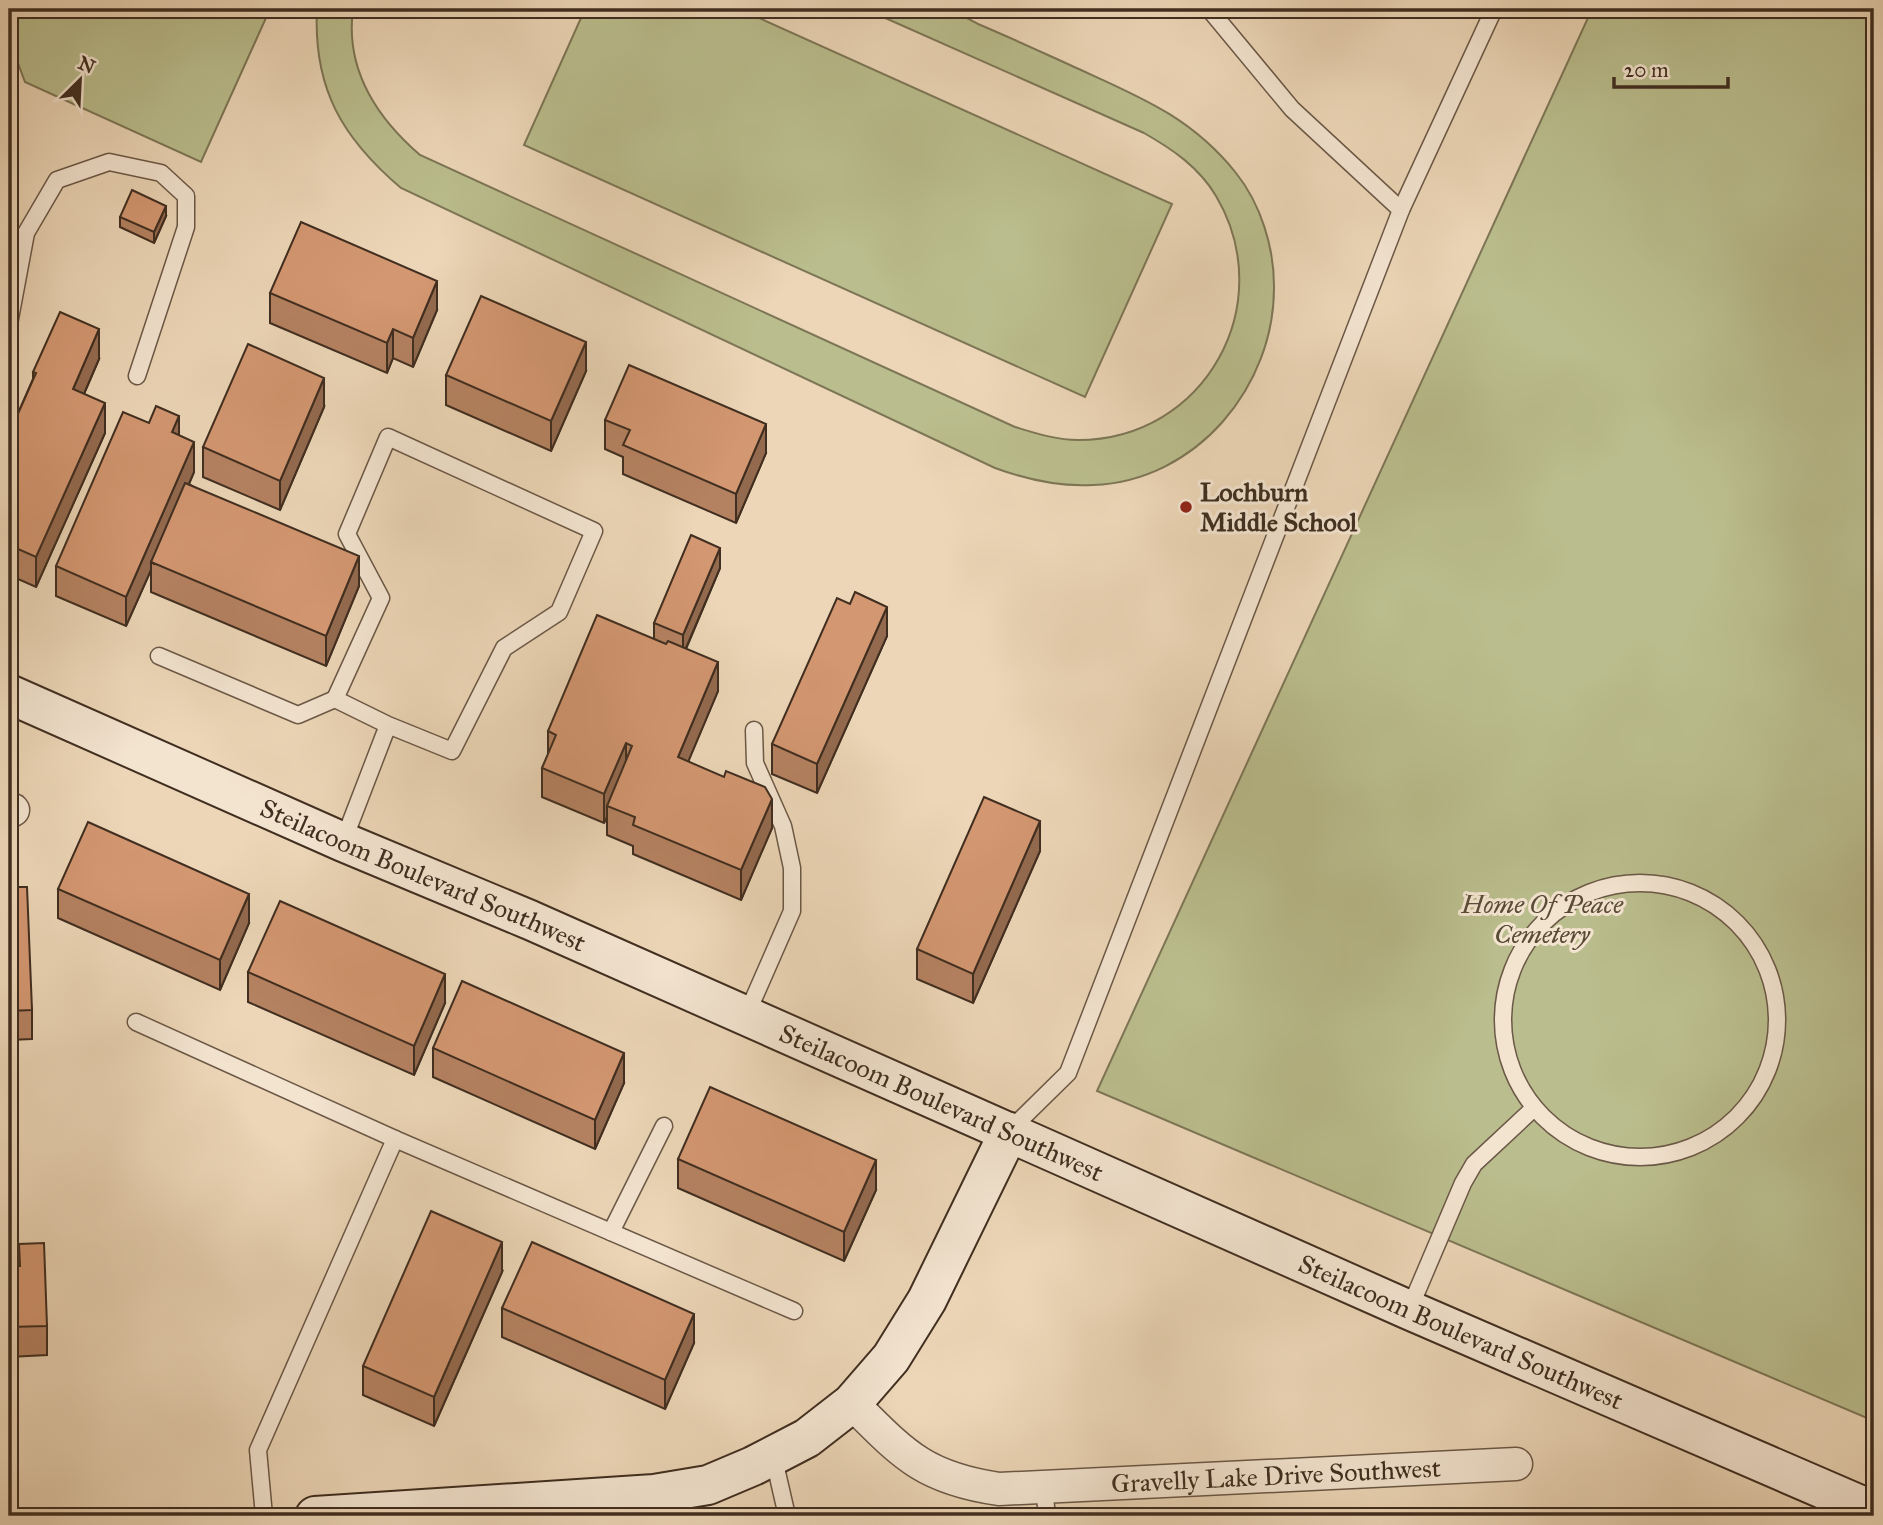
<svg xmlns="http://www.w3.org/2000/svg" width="1883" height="1525" font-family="'IM FELL Great Primer',serif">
<rect width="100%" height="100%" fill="#ecd6b7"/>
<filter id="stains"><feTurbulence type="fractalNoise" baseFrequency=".00286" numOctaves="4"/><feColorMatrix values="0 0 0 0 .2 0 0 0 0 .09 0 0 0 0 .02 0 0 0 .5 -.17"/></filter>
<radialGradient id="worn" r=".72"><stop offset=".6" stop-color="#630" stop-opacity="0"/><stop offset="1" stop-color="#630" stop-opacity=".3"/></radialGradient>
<g fill="#babd8d" stroke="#7d7656" stroke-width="2">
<path d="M9,9H270L201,162L25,82L9,39Z"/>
<path d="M317,9H353C345,69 376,117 420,155L1015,427C1035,433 1056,440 1078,440C1205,440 1280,304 1216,196C1199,167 1172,149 1144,133L865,9C887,9 924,5 945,9C956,11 968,19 978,24C1009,37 1039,51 1070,65C1135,95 1190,115 1236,173C1261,204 1274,248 1274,286C1275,386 1197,481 1093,485C1059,487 1028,480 995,468L401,188C342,138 313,88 317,9Z"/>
<path d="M585,9H739L1172,204L1085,397L524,145Z"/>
<path d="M1592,9H1874V1421L1097,1091Z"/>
</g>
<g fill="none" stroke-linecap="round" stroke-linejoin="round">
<g stroke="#6b5846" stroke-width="19">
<g id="lane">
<path d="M1209,9L1292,109L1401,210"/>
<path d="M9,324L26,233L57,180L109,162L161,173L186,196V227L137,376"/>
<path d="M159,656L298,715L335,699"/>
<path d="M343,842L388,725L335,699L381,598L347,534L388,437L594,531L559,612L504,648L452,751L388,725"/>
<circle cx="1640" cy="1020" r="137"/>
<path d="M746,1016L792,911V868L783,826L755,763L754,730"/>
<path d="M136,1022L395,1139"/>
<path d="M1009,1131L1068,1073L1401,210L1494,9"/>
<path d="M611,1232L664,1126"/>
<path d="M1409,1310L1463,1183L1474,1164L1534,1108"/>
<path d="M773,1455L787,1516"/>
<path d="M1044,1488L1047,1516"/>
<path d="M264,1516L258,1450L395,1139L794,1311"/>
</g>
</g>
<g stroke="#6b5846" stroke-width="35">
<g id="street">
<path d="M9,810H13"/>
<path id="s1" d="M852,1403C904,1455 924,1478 999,1489L1516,1464"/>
</g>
</g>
<g stroke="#402e20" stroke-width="42">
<g id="secondary">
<path id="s2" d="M9,694L343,842L530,920L1409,1310L1874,1511"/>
<path d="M315,1516L654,1494L708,1485L753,1466L807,1438L852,1403L891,1358L927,1300L1009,1132"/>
</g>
</g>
<use href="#lane" stroke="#f3e4d0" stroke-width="16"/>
<use href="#street" stroke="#f3e4d0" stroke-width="32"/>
<use href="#secondary" stroke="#f3e4d0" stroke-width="38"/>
</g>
<g fill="#b58261" stroke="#402e20" stroke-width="2">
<path d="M166,216L154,243L120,227V217Z"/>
<path d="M270,293L437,310L413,367L393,358L387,373L270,323Z"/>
<path d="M99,359L84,394L105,433L36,587L9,575V434L33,379V372Z"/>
<path d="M586,371L551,451L446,405V375Z"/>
<path d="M324,407L280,510L203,477V447Z"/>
<path d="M605,420L766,453L736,523L623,474V457L605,449Z"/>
<path d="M149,423L179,435L194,472L189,484L359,586L326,666L151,592V570L126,626L56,596V566Z"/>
<path d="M720,568L686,649L718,691L688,761L772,828L741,900L633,854V846L607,835V817L604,823L542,797V768L548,755V731L654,639V623Z"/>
<path d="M850,604L887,636L817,793L772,774V744Z"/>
<path d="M1040,851L973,1003L917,979V949Z"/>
<path d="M9,887L32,1010V1039L9,1040Z"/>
<path d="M58,889L249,923L220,990L58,918Z"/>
<path d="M248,972L445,1003L414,1075L248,1002Z"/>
<path d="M433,1048L624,1083L595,1149L433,1077Z"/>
<path d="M678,1159L876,1190L844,1261L678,1188Z"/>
<path d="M19,1244L47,1326V1355L9,1357V1266H19Z"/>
<path d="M502,1272L434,1426L363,1395V1366Z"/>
<path d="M502,1308L694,1343L665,1409L502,1337Z"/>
</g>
<g fill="#946a4f" stroke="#402e20" stroke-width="2">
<path d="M166,206V216L154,243V232Z"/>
<path d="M437,281V310L413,367V338Z"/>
<path d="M99,329V359L73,419V389Z"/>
<path d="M393,329V358L387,373V343Z"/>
<path d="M586,342V371L551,451V421Z"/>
<path d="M324,378V407L280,510V481Z"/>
<path d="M105,403V433L36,587V557Z"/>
<path d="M179,416V445L172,432Z"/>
<path d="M766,424V453L736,523V494Z"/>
<path d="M194,442V472L154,564L151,562V570L126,626V597Z"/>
<path d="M720,548V568L683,655V635Z"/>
<path d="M359,556V586L326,666V636Z"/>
<path d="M887,607V636L817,793V764Z"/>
<path d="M718,662V691L678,786V757Z"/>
<path d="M626,743V773L607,806V817L604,823V794Z"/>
<path d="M772,799V828L741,900V870Z"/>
<path d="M1040,821V851L973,1003V974Z"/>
<path d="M249,894V923L220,990V960Z"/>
<path d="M445,974V1003L414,1075V1046Z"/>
<path d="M624,1053V1083L595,1149V1120Z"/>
<path d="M876,1160V1190L844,1261V1232Z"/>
<path d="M502,1242V1272L434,1426V1397Z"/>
<path d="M694,1314V1343L665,1409V1380Z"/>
</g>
<g fill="#d39771" stroke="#402e20" stroke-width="2">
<path d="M132,190L166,206L154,232L120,217Z"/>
<path d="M301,222L437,281L413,338L393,329L387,343L270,293Z"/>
<path d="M481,296L586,342L551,421L446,375Z"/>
<path d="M60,312L99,329L73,389L105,403L36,557L9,545V434L36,373L33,372Z"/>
<path d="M248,344L324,378L280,481L203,447Z"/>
<path d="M629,365L766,424L736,494L623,445L630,430L605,420Z"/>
<path d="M156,406L179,416L172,432L194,442L126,597L56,566L123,412L149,423Z"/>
<path d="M185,483L359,556L326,636L151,562Z"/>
<path d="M691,535L720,548L683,635L654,623Z"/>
<path d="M855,592L887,607L817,764L772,744L837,598L850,604Z"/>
<path d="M597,615L666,644L668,641L718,662L678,757L724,777L726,771L765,787L772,799L741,870L633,825L635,817L607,806L632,746L626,743L604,794L542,768L556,735L548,731Z"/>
<path d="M984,797L1040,821L973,974L917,949Z"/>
<path d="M88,822L249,894L220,960L58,889Z"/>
<path d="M9,887H27L32,1010L9,1011Z"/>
<path d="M280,901L445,974L414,1046L248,972Z"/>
<path d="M462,981L624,1053L595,1120L433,1048Z"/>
<path d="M710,1087L876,1160L844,1232L678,1159Z"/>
<path d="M431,1211L502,1242L434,1397L363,1366Z"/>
<path d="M532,1242L694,1314L665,1380L502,1308Z"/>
<path d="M44,1243L47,1326L9,1327V1266H20L19,1244Z"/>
</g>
<circle fill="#8f2418" stroke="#f3e4d0" stroke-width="2.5" cx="1186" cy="507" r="7"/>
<g text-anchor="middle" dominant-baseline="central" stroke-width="6" stroke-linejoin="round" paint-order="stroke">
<g font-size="26" font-weight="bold" fill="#402e20" stroke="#f3e4d0" text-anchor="start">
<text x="1200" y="492">Lochburn<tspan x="1200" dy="30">Middle School</tspan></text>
</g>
<g font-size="26" fill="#402e20" stroke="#f3e4d0">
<text stroke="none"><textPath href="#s2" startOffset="452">Steilacoom Boulevard Southwest</textPath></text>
<text stroke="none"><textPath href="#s2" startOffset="1018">Steilacoom Boulevard Southwest</textPath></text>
<text stroke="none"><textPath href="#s2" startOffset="1586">Steilacoom Boulevard Southwest</textPath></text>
<text stroke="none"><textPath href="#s1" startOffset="452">Gravelly Lake Drive Southwest</textPath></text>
</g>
<g font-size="26" font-style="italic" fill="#584b36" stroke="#f3e4d0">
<text x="1542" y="904">Home Of Peace<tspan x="1542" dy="30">Cemetery</tspan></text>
</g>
</g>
<rect width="1883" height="1525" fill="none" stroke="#ecd6b7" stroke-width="35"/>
<rect x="10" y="10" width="1862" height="1504" fill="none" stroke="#402e20" stroke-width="3.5"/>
<rect x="18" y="18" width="1848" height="1490" fill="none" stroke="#402e20" stroke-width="2"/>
<g transform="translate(80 80) rotate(24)" stroke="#f3e4d0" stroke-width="5" paint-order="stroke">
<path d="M0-5L12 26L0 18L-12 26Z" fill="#402e20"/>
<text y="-10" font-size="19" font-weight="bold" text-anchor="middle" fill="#402e20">N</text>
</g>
<path d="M1614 77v10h114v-10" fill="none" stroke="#402e20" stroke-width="3.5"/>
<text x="1624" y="77" font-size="21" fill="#402e20" stroke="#f3e4d0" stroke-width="5" paint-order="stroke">20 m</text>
<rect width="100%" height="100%" filter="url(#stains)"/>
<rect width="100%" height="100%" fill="url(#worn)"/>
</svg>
